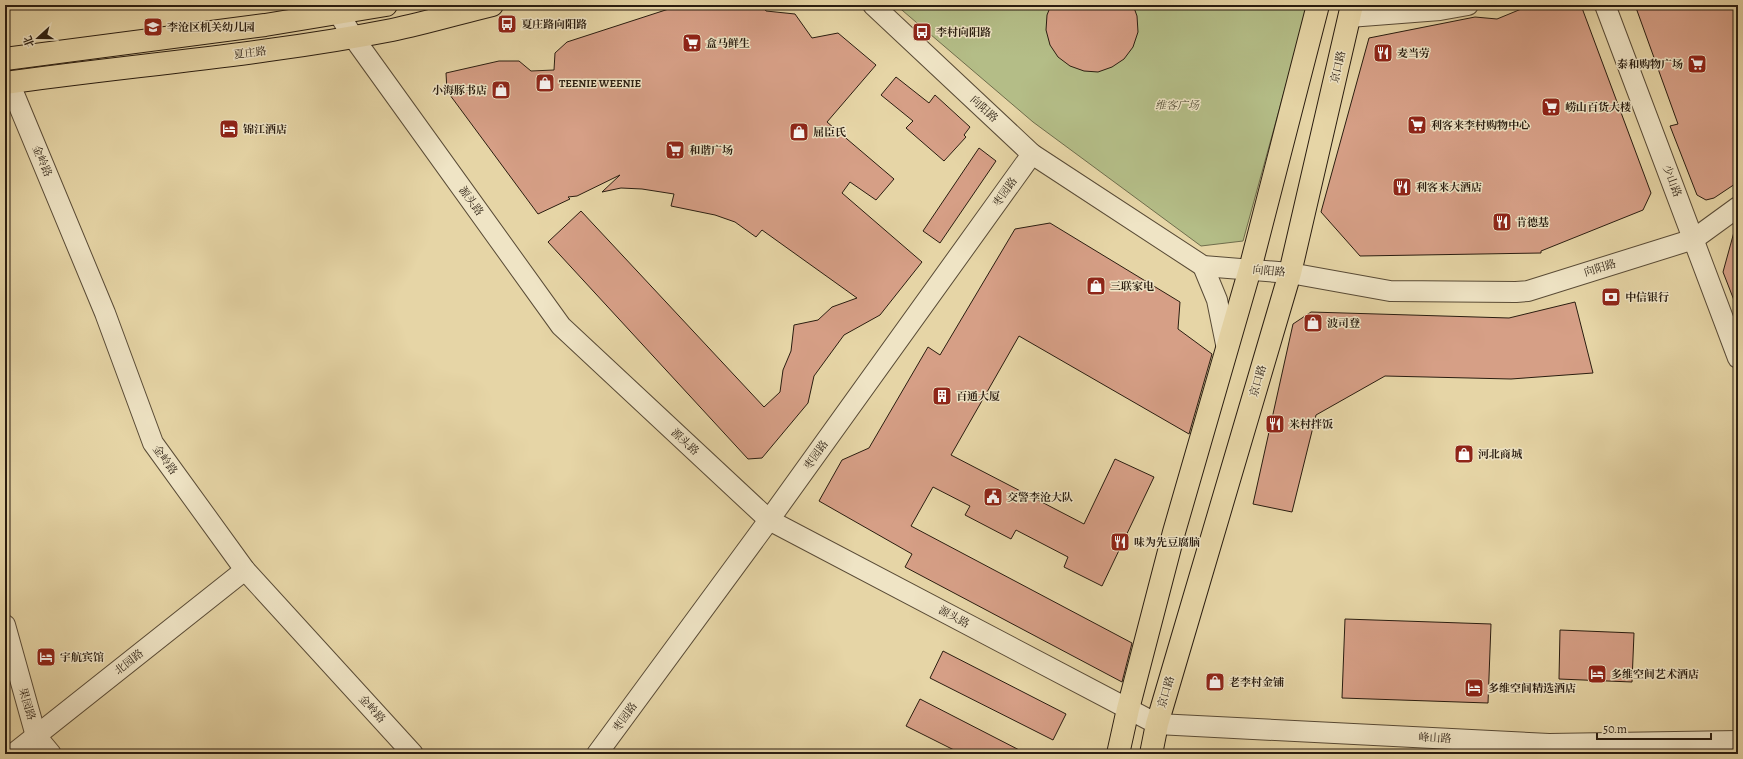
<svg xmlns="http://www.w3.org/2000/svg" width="1743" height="759" font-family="Alegreya,'Noto Serif SC',serif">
<rect width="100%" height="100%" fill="#e6d5a6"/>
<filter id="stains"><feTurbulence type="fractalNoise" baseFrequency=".005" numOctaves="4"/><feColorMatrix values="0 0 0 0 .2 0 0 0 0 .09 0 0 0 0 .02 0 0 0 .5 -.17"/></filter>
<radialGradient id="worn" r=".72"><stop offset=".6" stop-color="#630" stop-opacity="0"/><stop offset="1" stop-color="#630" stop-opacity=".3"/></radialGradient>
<path fill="#b4bd87" stroke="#6f6d4c" d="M896,5H1308L1243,241L1201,246L1033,122Z"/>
<g fill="#d69f86" stroke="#2a1d10">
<path d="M681,5H762L766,11L795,14L812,38L838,33L876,65L827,122L894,179L876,200L850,182L842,193L922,262L880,315L844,335L814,376L808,403L762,458L748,459L548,242L581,211L764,407L780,392L783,370L791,351L794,325L818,320L832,307L857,298L762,230L756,237L735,222L715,215L671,206L674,194L642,189L621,188L602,192L620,175L577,196L568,197L570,199L538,214L447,91L446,73L499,61H519L531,71L554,70L555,53L567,42Z"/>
<path d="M1051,5H1133L1137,16L1138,32L1133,47L1124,59L1112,67L1098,72L1084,71L1070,66L1058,57L1050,45L1046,30L1047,15Z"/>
<path d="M1531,5H1578L1582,8L1651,193L1643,210L1541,251V253L1360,256L1321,212L1369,38L1475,17L1497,19Z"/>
<path d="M1635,5H1738V182L1714,198L1706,200L1697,195L1670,126L1678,124Z"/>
<path d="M896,77L929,103L935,95L970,127L964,135L966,137L944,161L906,128L913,121L881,95Z"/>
<path d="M979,148L996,161L940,243L923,231Z"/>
<path d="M1050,223L1180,302L1178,329L1212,354L1189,434L1019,336L951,455L1084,524L1115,459L1154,477L1102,586L1064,567L1068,557L1016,530L1011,539L965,515L970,506L933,487L911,526L1132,643L1122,682L905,567L912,554L819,501L842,460L869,448L928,347L940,355L1015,229Z"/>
<path d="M1734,232H1738V308H1737L1723,272Z"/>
<path d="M1575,302L1593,373L1511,379L1385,376L1316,415L1292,512L1253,504L1293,324L1311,312L1509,318Z"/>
<path d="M1345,619L1491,624L1488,703L1342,698Z"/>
<path d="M1560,630L1634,633L1632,682L1559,679Z"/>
<path d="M943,651L1066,714L1053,740L930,678Z"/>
<path d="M920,699L1027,754H962L906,726Z"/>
</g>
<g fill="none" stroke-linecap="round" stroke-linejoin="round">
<g stroke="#594b36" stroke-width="22">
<g id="minor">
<path d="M873,5L1032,154L1203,266L1290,273L1390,291L1516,292L1528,291L1694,239L1738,207"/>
<path d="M1605,5L1738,358"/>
<path d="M339,14L353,37L561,326L769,520L1157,724L1549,744L1738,741"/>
<path d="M1349,17L1440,10L1468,5"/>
<path d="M9,82L105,313L153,443L245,570L413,754"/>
<path d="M1203,266L1217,300L1227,349"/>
<path d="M5,625L36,736L51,754"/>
<path d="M13,754L245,570"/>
<path d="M597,754L769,520L1032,154"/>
</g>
</g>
<g stroke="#2a1d10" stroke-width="24">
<g id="major">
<path d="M5,59L265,25L386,5"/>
<path d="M5,83C134,65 264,55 392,30C426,23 459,13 492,5"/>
<path d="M1118,754L1128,709L1174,532L1250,269L1318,5"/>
<path d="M1151,754L1157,724L1290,273L1352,5"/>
</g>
</g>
<use href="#minor" stroke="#efe4c5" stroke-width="20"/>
<use href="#major" stroke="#e6d5a6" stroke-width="22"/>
</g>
<defs>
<g id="bus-square" transform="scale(1)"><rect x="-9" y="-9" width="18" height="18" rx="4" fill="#8f2418" stroke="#efe4c5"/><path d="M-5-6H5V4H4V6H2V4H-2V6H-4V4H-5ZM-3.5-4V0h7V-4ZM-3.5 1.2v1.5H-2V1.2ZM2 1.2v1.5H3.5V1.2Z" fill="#fff"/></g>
<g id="school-square" transform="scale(1)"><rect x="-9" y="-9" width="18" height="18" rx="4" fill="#8f2418" stroke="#efe4c5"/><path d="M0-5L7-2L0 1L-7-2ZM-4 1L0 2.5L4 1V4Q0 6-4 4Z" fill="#fff"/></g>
<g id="supermarket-square" transform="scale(1)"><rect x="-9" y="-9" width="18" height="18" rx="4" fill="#8f2418" stroke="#efe4c5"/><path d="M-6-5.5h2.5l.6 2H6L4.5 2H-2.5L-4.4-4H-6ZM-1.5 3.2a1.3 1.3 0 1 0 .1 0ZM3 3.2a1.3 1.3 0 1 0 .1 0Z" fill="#fff"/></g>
<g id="restaurant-square" transform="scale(1)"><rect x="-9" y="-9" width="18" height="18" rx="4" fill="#8f2418" stroke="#efe4c5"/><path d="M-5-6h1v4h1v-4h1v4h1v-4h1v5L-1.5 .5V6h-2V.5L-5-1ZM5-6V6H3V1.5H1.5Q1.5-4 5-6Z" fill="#fff"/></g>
<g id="shop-square" transform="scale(1)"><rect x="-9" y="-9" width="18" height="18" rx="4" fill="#8f2418" stroke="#efe4c5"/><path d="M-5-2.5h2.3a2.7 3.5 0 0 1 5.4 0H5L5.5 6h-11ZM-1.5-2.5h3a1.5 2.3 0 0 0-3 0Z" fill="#fff"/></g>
<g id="hotel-square" transform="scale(1)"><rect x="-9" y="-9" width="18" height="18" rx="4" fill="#8f2418" stroke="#efe4c5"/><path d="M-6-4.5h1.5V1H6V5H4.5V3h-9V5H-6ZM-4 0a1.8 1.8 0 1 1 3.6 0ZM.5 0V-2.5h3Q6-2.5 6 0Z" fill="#fff"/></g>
<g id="bank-square" transform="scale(1)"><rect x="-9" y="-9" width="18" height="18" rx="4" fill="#8f2418" stroke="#efe4c5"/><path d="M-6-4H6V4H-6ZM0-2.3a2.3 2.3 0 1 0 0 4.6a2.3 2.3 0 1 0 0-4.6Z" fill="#fff"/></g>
<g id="building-square" transform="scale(1)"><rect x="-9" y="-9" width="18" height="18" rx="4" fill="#8f2418" stroke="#efe4c5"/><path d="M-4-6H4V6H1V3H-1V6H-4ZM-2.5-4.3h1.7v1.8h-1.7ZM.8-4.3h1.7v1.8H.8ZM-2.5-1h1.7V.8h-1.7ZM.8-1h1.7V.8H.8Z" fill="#fff"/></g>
<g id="civic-square" transform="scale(1)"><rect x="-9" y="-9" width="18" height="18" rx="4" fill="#8f2418" stroke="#efe4c5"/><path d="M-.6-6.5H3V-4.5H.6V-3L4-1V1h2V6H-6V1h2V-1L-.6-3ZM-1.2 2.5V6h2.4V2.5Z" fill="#fff"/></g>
</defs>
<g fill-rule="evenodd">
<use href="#bus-square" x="507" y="24"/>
<use href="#school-square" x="153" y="27"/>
<use href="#bus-square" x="922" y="32"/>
<use href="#supermarket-square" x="692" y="43"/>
<use href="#restaurant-square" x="1383" y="53"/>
<use href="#supermarket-square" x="1697" y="64"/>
<use href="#shop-square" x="545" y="83"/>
<use href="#shop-square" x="501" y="90"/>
<use href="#supermarket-square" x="1551" y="107"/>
<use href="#supermarket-square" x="1417" y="125"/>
<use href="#hotel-square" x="229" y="129"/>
<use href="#shop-square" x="799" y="132"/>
<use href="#supermarket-square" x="675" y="150"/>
<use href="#restaurant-square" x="1402" y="187"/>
<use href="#restaurant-square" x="1502" y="222"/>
<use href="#shop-square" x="1096" y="286"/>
<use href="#bank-square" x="1611" y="297"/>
<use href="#shop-square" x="1313" y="323"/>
<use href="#building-square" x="942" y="396"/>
<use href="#restaurant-square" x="1275" y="424"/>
<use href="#shop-square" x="1464" y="454"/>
<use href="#civic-square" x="993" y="497"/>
<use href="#restaurant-square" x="1120" y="542"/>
<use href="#hotel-square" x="46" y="657"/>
<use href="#hotel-square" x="1597" y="674"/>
<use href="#shop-square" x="1215" y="682"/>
<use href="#hotel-square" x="1474" y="688"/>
</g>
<g text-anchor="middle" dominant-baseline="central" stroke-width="3" stroke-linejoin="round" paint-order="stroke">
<g font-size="11" font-weight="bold" fill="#2a1d10" stroke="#efe4c5" text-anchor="start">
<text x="521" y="24">夏庄路向阳路</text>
<text x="167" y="27">李沧区机关幼儿园</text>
<text x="936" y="32">李村向阳路</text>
<text x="706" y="43">盒马鲜生</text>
<text x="1397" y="53">麦当劳</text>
<text x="1683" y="64" text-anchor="end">泰和购物广场</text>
<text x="559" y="83">TEENIE WEENIE</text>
<text x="487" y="90" text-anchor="end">小海豚书店</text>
<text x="1565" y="107">崂山百货大楼</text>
<text x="1431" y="125">利客来李村购物中心</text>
<text x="243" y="129">锦江酒店</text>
<text x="813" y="132">屈臣氏</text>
<text x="689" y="150">和谐广场</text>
<text x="1416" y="187">利客来大酒店</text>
<text x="1516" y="222">肯德基</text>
<text x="1110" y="286">三联家电</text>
<text x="1625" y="297">中信银行</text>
<text x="1327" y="323">波司登</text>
<text x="956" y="396">百通大厦</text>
<text x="1289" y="424">米村拌饭</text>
<text x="1478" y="454">河北商城</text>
<text x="1007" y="497">交警李沧大队</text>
<text x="1134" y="542">味为先豆腐脑</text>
<text x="60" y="657">宇航宾馆</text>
<text x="1611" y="674">多维空间艺术酒店</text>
<text x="1229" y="682">老李村金铺</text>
<text x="1488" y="688">多维空间精选酒店</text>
</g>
<g font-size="11" fill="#2a1d10" stroke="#efe4c5">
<text transform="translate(250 53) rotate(-7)">夏庄路</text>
<text transform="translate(1338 67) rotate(-77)">京口路</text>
<text transform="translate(984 109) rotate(43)">向阳路</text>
<text transform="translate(42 161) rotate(67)">金岭路</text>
<text transform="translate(1672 181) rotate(69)">少山路</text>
<text transform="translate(1005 192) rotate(-54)">枣园路</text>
<text transform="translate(471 201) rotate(54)">源头路</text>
<text transform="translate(1600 268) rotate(-17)">向阳路</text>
<text transform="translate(1269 271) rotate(5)">向阳路</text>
<text transform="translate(1258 381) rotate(-74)">京口路</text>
<text transform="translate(685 442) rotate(43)">源头路</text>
<text transform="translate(816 455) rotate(-54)">枣园路</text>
<text transform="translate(165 460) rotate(54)">金岭路</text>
<text transform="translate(954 617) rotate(28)">源头路</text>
<text transform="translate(129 662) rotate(-38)">北园路</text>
<text transform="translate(1166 692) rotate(-74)">京口路</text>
<text transform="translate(27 704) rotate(74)">果园路</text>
<text transform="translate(372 709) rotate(47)">金岭路</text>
<text transform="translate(625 717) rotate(-54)">枣园路</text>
<text transform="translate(1435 738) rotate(3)">峰山路</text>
</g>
<g font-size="11" font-style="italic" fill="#534d34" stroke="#efe4c5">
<text x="1177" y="105">维客广场</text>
</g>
</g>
<rect width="1743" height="759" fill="none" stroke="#e6d5a6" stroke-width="20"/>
<rect x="6" y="6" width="1731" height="747" fill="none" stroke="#2a1d10" stroke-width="2"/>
<rect x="10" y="10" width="1723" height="739" fill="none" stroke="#2a1d10"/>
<g transform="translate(38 38) rotate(249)" stroke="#efe4c5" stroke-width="3" paint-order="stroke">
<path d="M0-3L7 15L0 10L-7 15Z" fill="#2a1d10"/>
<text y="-6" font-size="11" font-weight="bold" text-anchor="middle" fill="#2a1d10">北</text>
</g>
<path d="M1597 733v6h114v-6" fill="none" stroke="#2a1d10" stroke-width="2"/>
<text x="1603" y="733" font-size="12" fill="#2a1d10" stroke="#efe4c5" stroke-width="3" paint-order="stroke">50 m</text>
<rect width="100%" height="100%" filter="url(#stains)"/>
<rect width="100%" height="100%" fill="url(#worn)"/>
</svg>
